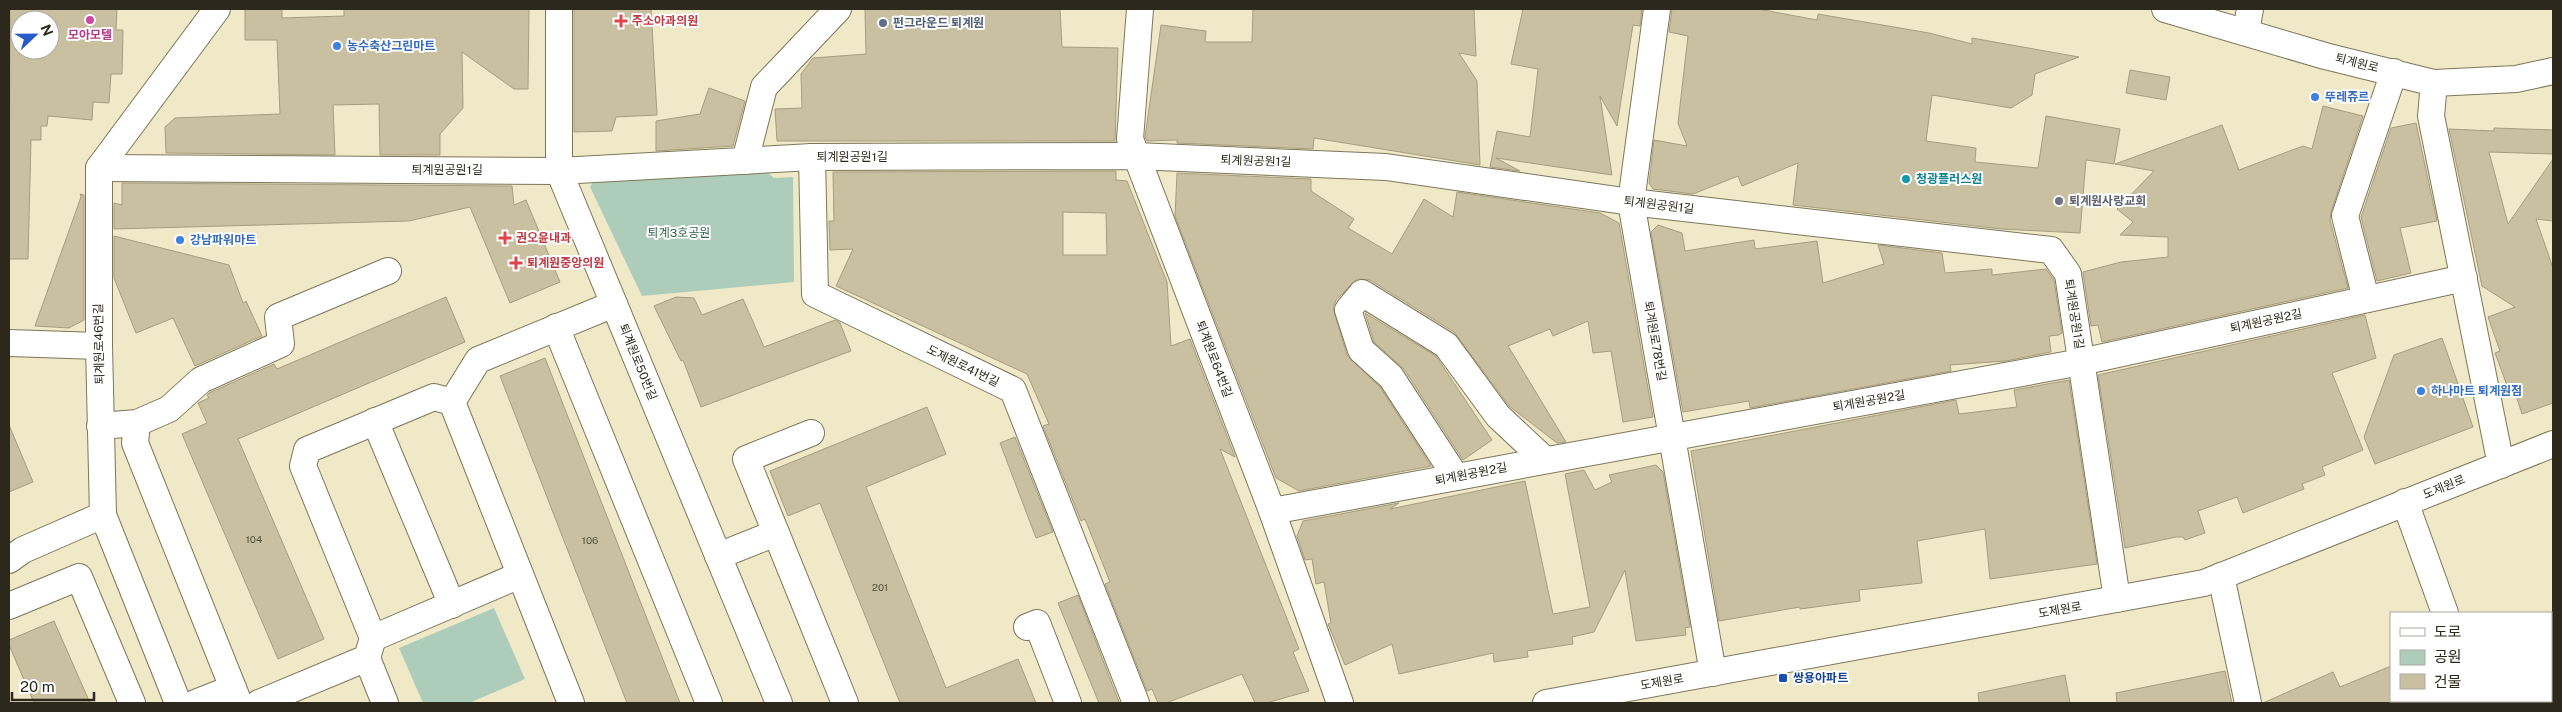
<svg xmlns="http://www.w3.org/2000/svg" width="2562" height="712" font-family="'Public Sans','Noto Sans KR',sans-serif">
<rect width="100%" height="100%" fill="#f0e9c8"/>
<g fill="#aeccba">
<path d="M762,167L774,178L793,177L794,282L642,296L590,187L596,177Z"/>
<path d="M494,608L525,679L469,703H423L399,648Z"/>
</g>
<g fill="#c8c0a0" stroke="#a59d7f" fill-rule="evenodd">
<path d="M10,9H117L116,30H123L122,74H111L109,103L93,102L92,120L48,116L47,126H41V140H31L28,259H9ZM20,20H50V50H20Z"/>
<path d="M245,9H282V18L344,16V9H529L528,89H514L462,52L463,108L440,134V155H380L379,104L333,105L335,155L166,153L165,127L175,118L280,114L277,40H245Z"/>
<path d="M574,9H651L657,115L616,117L612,131L574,132Z"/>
<path d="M865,9H1060L1062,47L1118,48L1115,141H777L775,109L802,108L801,74L813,58L866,54Z"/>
<path d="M1253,9H1474L1476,56L1459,53L1477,81L1480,165L1314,138L1313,149L1177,143V140L1147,141L1145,137L1161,25L1206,31L1205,42H1252Z"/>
<path d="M1523,9H1642L1640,26L1633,25L1617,126L1600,96L1612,175L1496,158L1520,171L1490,167L1497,131L1530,137L1538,69L1511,64Z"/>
<path d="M1672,9H1758L1817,20L1818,14L1929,33L1972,44V38L2079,57L2035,74L2032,95L2011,108L1932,95L1926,141L1976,148L1975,162L2038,168L2046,116L2120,129L2114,164L2086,160L2080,233L2001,229L1793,205L1798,163L1742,186L1738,176L1693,194L1653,189L1649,183L1654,140L1687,146L1678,123L1688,36L1669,32Z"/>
<path d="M2130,70L2170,77L2166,100L2126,93Z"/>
<path d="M709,88L745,101L733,146L656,151V121L700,114Z"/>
<path d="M2323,106L2363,116L2331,212L2330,220L2348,288L2102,342L2098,325L2091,326L2083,272L2121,262L2168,257V237L2120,235L2133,222L2117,209L2154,171L2115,164L2222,125L2239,170L2303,146L2312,149Z"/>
<path d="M2416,123L2437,221L2400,228L2411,273L2377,281L2361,217L2391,128Z"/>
<path d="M2494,128L2553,130V154L2489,152L2508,224L2553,159V221L2536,219L2553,268V403L2522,414L2513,386L2508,388L2495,353L2500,351L2488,317L2515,307L2482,286L2449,129L2494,131Z"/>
<path d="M1116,171V180L1127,181L1167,282L1171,346L1190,339L1235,457L1220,449L1299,649L1293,652L1309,691L1266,703H1255L1242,674L1166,703H1158L1152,689L1147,691L1105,584L1110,582L1085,519L1081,521L1043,426L1049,424L1027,374L836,286L853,249L830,250L829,221H834L833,172ZM1063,212L1106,213L1107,255H1063Z"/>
<path d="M1177,173L1311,179V191L1354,219L1348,228L1392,254L1424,199L1453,217L1457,192L1600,213L1619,223L1653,417L1623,422L1611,351L1593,353L1588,321L1553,336L1550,329L1508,346L1566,442L1557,443L1509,406L1454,332L1370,280L1357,279L1336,300L1333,308L1347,355L1380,387L1431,466L1299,491L1276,478L1175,216Z"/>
<path d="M122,183L512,186L514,205L526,200L560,282L510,303L470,207L409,221L114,229V203L122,205Z"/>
<path d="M80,194L84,195V320L69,328L35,326L81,197Z"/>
<path d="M1658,225L1682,233L1685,251L1754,240L1755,249L1817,241L1823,283L1884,264L1878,245L1942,253L1945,273L1992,269V275L2046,269L2054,280L2062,333L2059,335L2049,336L2051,352L2006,361L1950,365L1951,371L1750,408L1749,401L1683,412L1651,232Z"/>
<path d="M114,236L229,265L243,303L246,301L262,336L195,366L173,318L136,333L114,278Z"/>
<path d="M446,297L465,342L238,439L324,639L278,659L182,434L207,423L198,403L209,398L207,395L209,393L274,364L277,369Z"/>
<path d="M676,297L694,298L702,315L743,299L764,347L835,320L840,323L851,351L701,407L683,360L681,361L654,306Z"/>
<path d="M1365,313L1436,356L1492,440L1463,460L1404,369L1374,342Z"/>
<path d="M2365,315L2376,358L2332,373L2363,450L2322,467L2325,475L2302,484L2304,489L2243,513L2237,497L2198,511L2205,533L2185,540L2183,537H2176L2125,548L2098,375Z"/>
<path d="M2442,338L2473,427L2375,464L2364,437L2394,355Z"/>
<path d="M545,358L680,703H627L500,376Z"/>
<path d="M2069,380L2097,564L1990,579L1985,529L1917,541L1922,583L1859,590L1860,601L1800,609V607L1719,621L1691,451L1956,400L1959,414L2017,407L2014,390Z"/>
<path d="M927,407L946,454L866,487L946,688L1018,659L1036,703H900L820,503L788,516L770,471Z"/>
<path d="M9,425L33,482L9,492Z"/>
<path d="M1015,437L1053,532L1036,538L1000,443Z"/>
<path d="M1656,465L1663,472L1690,627L1685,628L1686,635L1636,641L1625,570L1594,632L1572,637L1573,644L1527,651L1528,657L1494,662L1493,653L1399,674L1392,644L1345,665L1328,624L1331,623L1324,582L1316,584L1312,559L1305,560L1297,536L1303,521L1399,503L1390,509L1525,481L1553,614L1590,607L1565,474L1584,470L1595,490L1612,482L1609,475Z"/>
<path d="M1078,595L1119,702L1116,703H1099L1058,603Z"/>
<path d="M54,621L90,703H34L9,645V640Z"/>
<path d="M2391,666V703H2263L2333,672L2340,687Z"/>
<path d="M2225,671L2232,703H2117L2116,693Z"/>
<path d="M2065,675L2070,703H1979L1978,693Z"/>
</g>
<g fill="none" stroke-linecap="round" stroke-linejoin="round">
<g stroke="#7d7659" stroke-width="28">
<g id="minor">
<path d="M559,9V171L779,703"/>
<path d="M1140,9L1130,139L1272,511L1340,703"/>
<path d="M1657,9L1631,202L1713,673"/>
<path d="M2165,9L2325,56L2434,83L2516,79L2553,71"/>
<path d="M2246,32L2250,9"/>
<path d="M2434,83L2431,116L2501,465"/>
<path d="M812,157L815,294L1013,390L1136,703"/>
<path d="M745,161L764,87L838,9"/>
<path d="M99,168L559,171L812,157L1136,156L1386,167L1631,202L2051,250L2068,274L2117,599"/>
<path d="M2366,299L2345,216L2394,72"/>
<path d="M556,327L709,703"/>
<path d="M9,343L99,346"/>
<path d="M452,402L478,360L614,304"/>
<path d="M375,421L452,605"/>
<path d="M137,423L135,443L239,703"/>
<path d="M100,426L137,423L169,409L201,380L281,344L278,317L388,271"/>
<path d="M811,433L746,459L845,703"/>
<path d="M1456,477L1391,377L1361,350L1348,310L1362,293L1446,345L1498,416L1545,460"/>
<path d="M2405,502L2445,613"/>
<path d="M1272,511L2081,362L2464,278"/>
<path d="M718,556L776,533"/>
<path d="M9,560L23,550L103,515"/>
<path d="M2221,576L2248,703"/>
<path d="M9,606L79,577L132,703"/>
<path d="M1027,627L1037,623L1068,703"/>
<path d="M373,638L303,466L307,450L434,397L452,402L571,703"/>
<path d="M367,658L385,703"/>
<path d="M2477,701L2478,703"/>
<path d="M178,703L103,515L99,346V168L217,9"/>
<path d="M195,703L233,688"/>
<path d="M259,703L367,658L373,638L520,575"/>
<path d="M1546,703L2204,583L2553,444"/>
</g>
</g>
<use href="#minor" stroke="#fff" stroke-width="26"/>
</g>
<circle fill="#d1479c" stroke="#fff" stroke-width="2" cx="90" cy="20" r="5"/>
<g fill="#e0444e" stroke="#fff" stroke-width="2">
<path d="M618.5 13.5h5v5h5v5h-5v5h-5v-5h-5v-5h5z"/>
<path d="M502.5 230.5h5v5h5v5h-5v5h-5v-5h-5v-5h5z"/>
<path d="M513.5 255.5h5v5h5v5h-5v5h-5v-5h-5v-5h5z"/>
</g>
<circle fill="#5c6f8a" stroke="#fff" stroke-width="2" cx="883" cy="23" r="5"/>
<g fill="#3f7fe0" stroke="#fff" stroke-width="2">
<circle cx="337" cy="46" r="5"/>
<circle cx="2315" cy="97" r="5"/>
<circle cx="180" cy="240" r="5"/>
<circle cx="2421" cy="391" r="5"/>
</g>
<circle fill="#0f9aa8" stroke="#fff" stroke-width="2" cx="1906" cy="179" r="5"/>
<circle fill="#6b7280" stroke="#fff" stroke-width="2" cx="2059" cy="201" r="5"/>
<rect fill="#1a4fb4" stroke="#fff" stroke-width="2" x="1778" y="673" width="10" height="10" rx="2.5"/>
<g text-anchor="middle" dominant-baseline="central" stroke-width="4" stroke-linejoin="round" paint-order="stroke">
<g font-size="10" fill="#534f3d">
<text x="254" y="539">104</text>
<text x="590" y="540">106</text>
<text x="880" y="587">201</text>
</g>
<g font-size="12" font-weight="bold" fill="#be3a42" stroke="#fff" text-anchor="start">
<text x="632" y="21">주소아과의원</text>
<text x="516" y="238">권오윤내과</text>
<text x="527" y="263">퇴계원중앙의원</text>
</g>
<g font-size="12" font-weight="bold" fill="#4e5e75" stroke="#fff" text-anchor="start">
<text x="893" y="23">펀그라운드 퇴계원</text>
</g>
<g font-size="12" font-weight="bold" fill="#b23c85" stroke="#fff">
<text x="90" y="35">모아모텔</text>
</g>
<g font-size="12" font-weight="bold" fill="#366cbe" stroke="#fff" text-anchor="start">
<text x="347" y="46">농수축산그린마트</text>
<text x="2325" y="97">뚜레쥬르</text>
<text x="190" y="240">강남파워마트</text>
<text x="2431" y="391">하나마트 퇴계원점</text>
</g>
<g font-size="12" fill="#2c291c" stroke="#fff">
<text transform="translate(2357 63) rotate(14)">퇴계원로</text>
<text x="852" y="157">퇴계원공원1길</text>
<text transform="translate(1256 161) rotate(2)">퇴계원공원1길</text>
<text x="447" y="170">퇴계원공원1길</text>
<text transform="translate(1659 205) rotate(7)">퇴계원공원1길</text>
<text transform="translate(2074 314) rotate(81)">퇴계원공원1길</text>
<text transform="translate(2266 321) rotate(-12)">퇴계원공원2길</text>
<text transform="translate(1655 341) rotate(80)">퇴계원로78번길</text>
<text transform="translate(99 344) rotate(-91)">퇴계원로46번길</text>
<text transform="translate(1214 359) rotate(69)">퇴계원로64번길</text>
<text transform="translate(638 362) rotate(68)">퇴계원로50번길</text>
<text transform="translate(963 366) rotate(26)">도제원로41번길</text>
<text transform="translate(1869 401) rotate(-10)">퇴계원공원2길</text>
<text transform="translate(1471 474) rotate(-11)">퇴계원공원2길</text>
<text transform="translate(2444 487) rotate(-22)">도제원로</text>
<text transform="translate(2060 610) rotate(-10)">도제원로</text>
<text transform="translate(1662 682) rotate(-10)">도제원로</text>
</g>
<g font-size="12" font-weight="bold" fill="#0d838f" stroke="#fff" text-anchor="start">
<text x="1916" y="179">청광플러스원</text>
</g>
<g font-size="12" font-weight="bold" fill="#5b616d" stroke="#fff" text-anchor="start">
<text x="2069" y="201">퇴계원사랑교회</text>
</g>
<g font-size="12" fill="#2f6449" stroke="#fff">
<text x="679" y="233">퇴계3호공원</text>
</g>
<g font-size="12" font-weight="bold" fill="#164399" stroke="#fff" text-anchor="start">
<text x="1793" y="678">쌍용아파트</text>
</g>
</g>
<rect width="2562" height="712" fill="none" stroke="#2c291c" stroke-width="20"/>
<rect x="2390" y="612" width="162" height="90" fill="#ffffff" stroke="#aba9a4"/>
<rect x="2400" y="628" width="25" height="8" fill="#ffffff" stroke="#aba9a4"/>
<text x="2434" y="637" font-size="15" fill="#2c291c">도로</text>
<rect x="2400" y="650" width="25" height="15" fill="#aeccba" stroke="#aba9a4"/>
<text x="2434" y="662" font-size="15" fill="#2c291c">공원</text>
<rect x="2400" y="674" width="25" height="15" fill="#c8c0a0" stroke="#aba9a4"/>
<text x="2434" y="687" font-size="15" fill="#2c291c">건물</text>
<g transform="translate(35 35) rotate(68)"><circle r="24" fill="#ffffff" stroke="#aba9a4"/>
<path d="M0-4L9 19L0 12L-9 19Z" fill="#285bc9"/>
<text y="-8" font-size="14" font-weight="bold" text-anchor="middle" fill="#2c291c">N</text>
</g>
<path d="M12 692v8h82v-8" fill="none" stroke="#2c291c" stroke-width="2.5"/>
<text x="20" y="692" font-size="15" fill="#2c291c" stroke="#ffffff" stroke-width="4" paint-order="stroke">20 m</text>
</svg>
